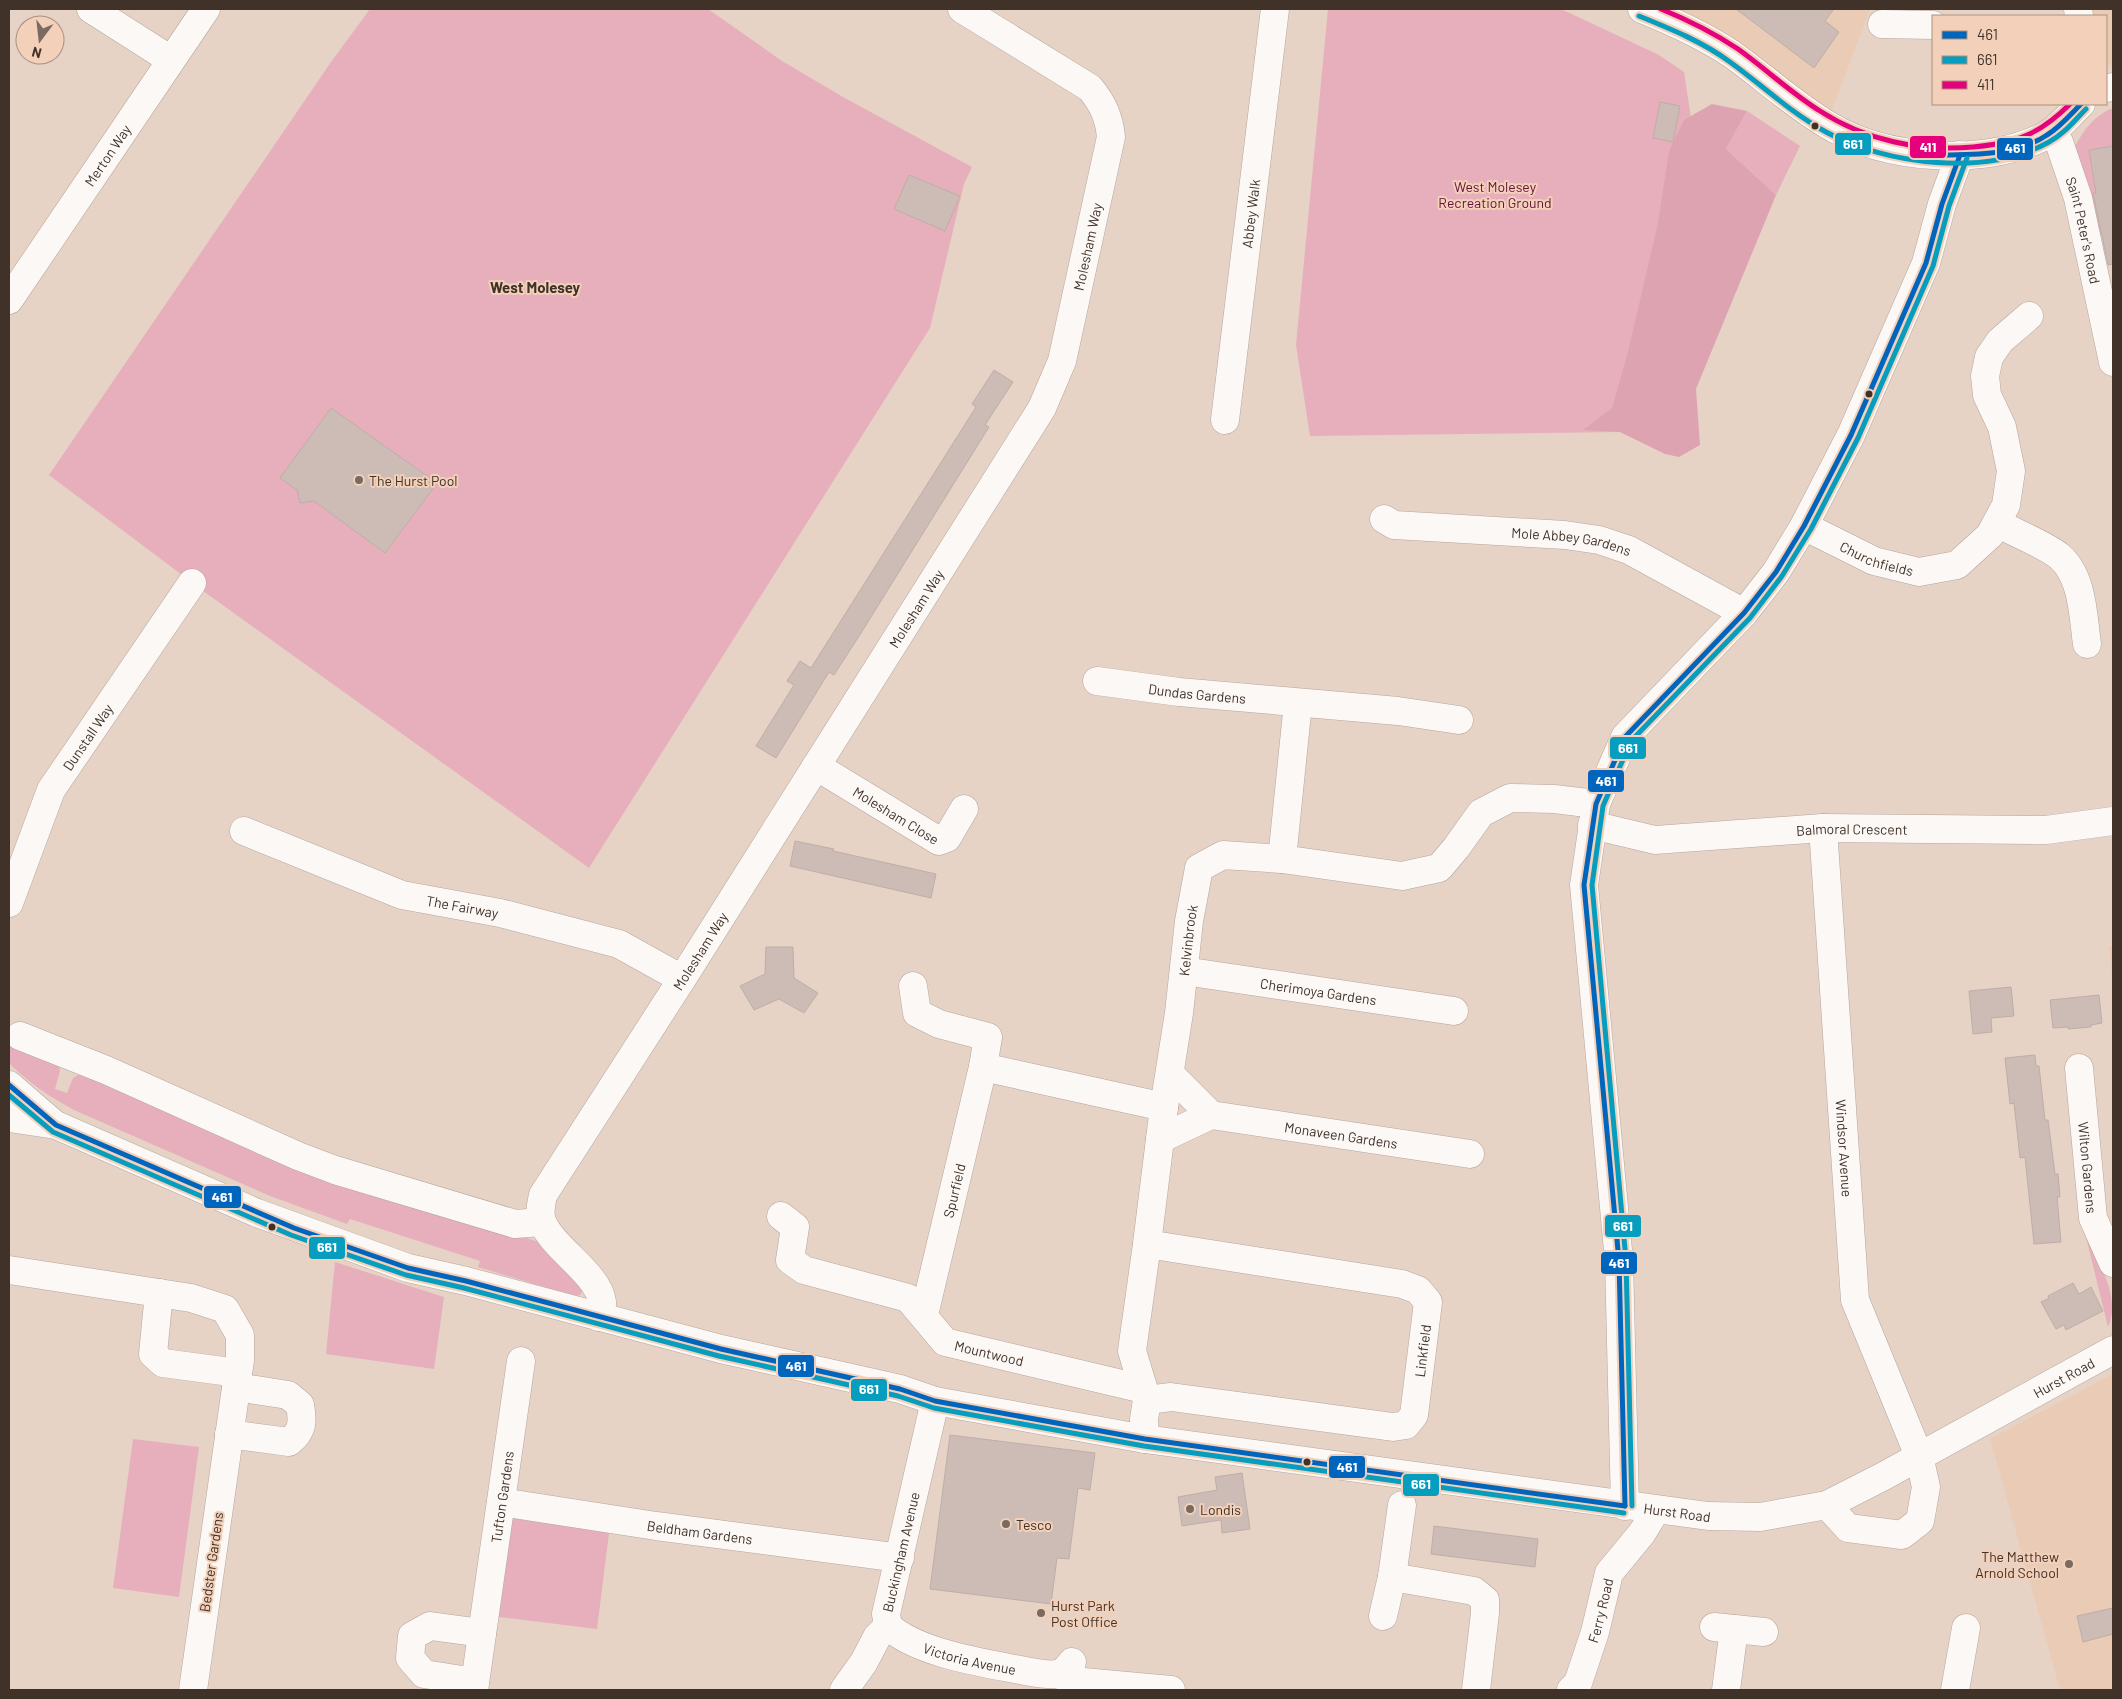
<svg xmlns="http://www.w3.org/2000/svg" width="2122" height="1699" font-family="Barlow,sans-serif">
<rect width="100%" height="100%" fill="#e6d3c6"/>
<g fill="#eacbb6">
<path d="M1675,9H1870L1830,115L1713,26Z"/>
<path d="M2089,9H2113V68L2106,61V16H2090Z"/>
<path d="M2109,946H2113V1007L2111,962Z"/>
<path d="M2113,1374V1690H2060L1990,1439Z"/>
</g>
<g fill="#e7afbc">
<path d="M370,9H708L782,61L843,97L972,167L964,184L930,328L589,868L206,593L49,475L331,62Z"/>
<path d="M1328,9H1561L1659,55L1684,72L1691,118L1620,432L1310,436L1296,345Z"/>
<path d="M2113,108V232L2093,236L2073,150C2083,131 2093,116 2113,108Z"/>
<path d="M1747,111L1800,146L1776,195L1726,149Z"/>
<path d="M9,1042L59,1064L60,1071L55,1089L67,1093L73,1078L83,1072L313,1170L539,1242L583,1290L580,1295L574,1296L478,1267L480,1261L350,1219L347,1224L270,1196L74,1110C50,1097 29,1083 9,1063Z"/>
<path d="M2085,1233C2097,1261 2122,1297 2108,1327Z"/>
<path d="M335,1262L444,1297L434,1369L326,1354Z"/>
<path d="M133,1439L199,1447L179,1597L113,1588Z"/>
<path d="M513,1516L609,1533L597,1629L499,1617Z"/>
</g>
<path fill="#dea3b1" d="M1712,104L1747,111L1726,149L1776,195L1696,389L1700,445L1679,457L1665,454L1620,432L1583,430L1612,408L1628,352L1658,223L1669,151L1684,120Z"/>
<g fill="#cdbcb5" stroke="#beaea7">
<path d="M1736,9H1834L1825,21L1839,32L1814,68Z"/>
<path d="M1660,102L1680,106L1673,142L1653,138Z"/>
<path d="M2113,146V264L2108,265L2093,193H2096L2089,150Z"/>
<path d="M909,175L960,196L945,231L894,209Z"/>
<path d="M994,370L1013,382L985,425L989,427L861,633L834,675L829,672L776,758L756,746L794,685L787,681L800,661L811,668L976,407L972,404Z"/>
<path d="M331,408L437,483L385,553L314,501L300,503L297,490L280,478Z"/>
<path d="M795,841L834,849L833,851L936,874L931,898L790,866Z"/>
<path d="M766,947H793L794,978L818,993L804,1013L779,999L754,1010L740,986L765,974Z"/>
<path d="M2011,987L2014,1016L1991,1018L1992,1032L1973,1034L1969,991Z"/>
<path d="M2099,995L2102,1023L2091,1025V1027L2068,1029V1027L2053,1028L2050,1000Z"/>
<path d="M2035,1055L2036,1066H2039L2045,1120H2048L2055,1174H2058L2060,1197H2057L2061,1242L2034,1244L2025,1157L2020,1158L2014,1103L2010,1104L2005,1058Z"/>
<path d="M2073,1283L2079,1294L2091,1287L2103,1311L2066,1330L2064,1325L2056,1329L2041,1302L2049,1298L2048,1296Z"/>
<path d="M950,1435L1095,1453L1090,1490L1078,1488L1069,1559L1057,1558L1051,1604L930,1589Z"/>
<path d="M1242,1473L1250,1529L1222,1533L1221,1520L1182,1526L1178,1497L1217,1490L1215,1477Z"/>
<path d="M1434,1526L1538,1539L1535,1567L1431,1554Z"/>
<path d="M2113,1608V1634L2083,1642L2077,1616Z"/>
</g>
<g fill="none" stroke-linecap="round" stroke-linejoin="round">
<g stroke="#b5a69c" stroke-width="29">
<g id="minor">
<path d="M91,9L171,60"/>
<path d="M2078,9L2079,16"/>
<path d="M1882,24L1933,25"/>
<path id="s1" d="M2052,132L2059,142L2078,198L2113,362"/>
<path id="s2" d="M9,300L206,9"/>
<path id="s3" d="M1225,420L1275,9"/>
<path id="s4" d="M1384,519L1394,525L1565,535L1599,540L1629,550L1744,613"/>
<path d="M1997,523C2015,533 2044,544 2059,556C2083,576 2083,616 2087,644"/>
<path id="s5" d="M1804,526L1874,561L1919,572L1957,565L1990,535L2006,505L2011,471L2002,427L1987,395L1985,376L1989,357L2000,341L2029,316"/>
<path id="s6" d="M1097,681L1179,692L1398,711L1459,720"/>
<path id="s7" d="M816,766L939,841L947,838L964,809"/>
<path id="s8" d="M1592,825L1655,840L1823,828L2046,830L2113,821"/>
<path id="s9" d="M1823,828L1855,1300L1919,1456L1926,1487L1920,1521L1902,1535L1848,1528L1827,1505"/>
<path id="s10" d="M244,831L402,895L500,913L619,944L682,979"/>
<path d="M1282,859L1298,703"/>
<path id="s11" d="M9,903L51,790L192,583"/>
<path id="s12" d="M1184,971L1454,1011"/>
<path d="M913,986L917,1013L939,1024L988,1037L983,1067"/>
<path d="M20,1036L106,1070L298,1156L335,1170L515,1224L542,1222"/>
<path id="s13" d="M2079,1068L2093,1218L2113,1263"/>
<path d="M1170,1074L1211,1115"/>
<path id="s14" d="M1160,1139L1211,1115L1470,1154"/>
<path id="s15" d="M781,1216L795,1227L790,1260L804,1270L908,1298L945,1342L1143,1389"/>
<path d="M9,1270L191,1298L225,1309L240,1335V1360L193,1690"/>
<path d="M159,1293L153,1354L163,1363L238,1373"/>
<path id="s16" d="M924,1315L983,1067L1164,1107"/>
<path id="s17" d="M599,1317C600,1312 603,1306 602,1302C599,1274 552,1248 542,1221C539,1213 541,1204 543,1195L682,979L1042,408L1062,361L1111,137C1109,117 1103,104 1090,88L962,9"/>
<path id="s18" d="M1147,1400L1171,1397L1393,1427L1406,1425L1414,1415L1428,1302L1418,1290L1402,1284L1147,1244"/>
<path d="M229,1434L289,1442C303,1431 303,1422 300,1405L288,1395L236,1387"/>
<path id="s19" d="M1145,1439L1144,1419L1147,1400L1132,1351L1147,1244L1164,1107L1179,1013L1189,921L1199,868L1223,855L1282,859L1402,876L1439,868L1456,848L1481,813L1510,798L1554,799L1596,804"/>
<path id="s20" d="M501,1502L656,1526L900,1558"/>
<path d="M1625,1506L1619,1261L1584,885L1596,804L1625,737L1744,613L1776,572L1804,526L1851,435L1926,263L1942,204L1960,155"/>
<path d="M1392,1577L1474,1591L1485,1600V1613L1476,1690"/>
<path d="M1383,1616L1392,1577L1402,1505"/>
<path id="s21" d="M888,1626C916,1652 978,1662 1015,1669C1026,1671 1047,1676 1057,1674C1063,1673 1068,1667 1072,1662"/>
<path d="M1714,1627L1764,1632"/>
<path d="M1057,1674L1083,1682L1171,1690"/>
<path d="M475,1682L424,1674L410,1658L412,1636L430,1626L482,1633"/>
<path id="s22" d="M474,1690L521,1361"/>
<path id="s23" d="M844,1690L864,1662L877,1637L888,1626L886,1614L935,1401"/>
<path id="s24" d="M1571,1690L1578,1683L1595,1632L1609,1573L1642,1533L1656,1510"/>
<path d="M1726,1690L1734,1629"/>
<path d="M1955,1690L1966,1628"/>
</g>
</g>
<g stroke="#b5a69c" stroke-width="29">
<g id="major">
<path d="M1642,9C1674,22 1705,36 1733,55C1765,78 1794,105 1828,125C1885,160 1980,166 2041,138C2057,131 2068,116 2081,104"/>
<path d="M2106,88L2113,87"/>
<path d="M9,1085L54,1124"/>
<path id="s25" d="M9,1118L56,1125L257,1213L408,1268L466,1281L721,1349L900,1389L935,1401L1145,1439L1708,1516L1760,1517L1827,1505L1882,1477L2113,1350"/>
</g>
</g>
<use href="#minor" stroke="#fbf8f6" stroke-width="28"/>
<use href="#major" stroke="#fbf8f6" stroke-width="28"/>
<g stroke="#f3d0b9" stroke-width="9">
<g id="bus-1">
<path d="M1935,155C1971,155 2016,156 2047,135C2060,127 2070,115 2081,104"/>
<path d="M9,1085L56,1125L294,1228L408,1268L466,1281L721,1349L900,1389L935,1401L1145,1439L1625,1506"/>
<path d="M1625,1506L1619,1261L1584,885L1596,804L1625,737L1744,613L1776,572L1804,526L1851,435L1926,263L1942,204L1960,155"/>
</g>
</g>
<g stroke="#f3d0b9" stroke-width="9">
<g id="bus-2">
<path d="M1639,16C1671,29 1703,42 1730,62C1762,85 1791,113 1826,132C1886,165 1987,177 2049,142C2064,134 2074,121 2086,109"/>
<path d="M9,1095L53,1132L291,1235L406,1275L464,1288L719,1356L898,1396L934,1408L1144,1446L1624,1513"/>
<path d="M1632,1506L1626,1260L1592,885L1603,806L1631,741L1750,618L1782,576L1811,529L1858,438L1933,266L1949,206L1967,158"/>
</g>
</g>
<g stroke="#f3d0b9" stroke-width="9">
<path id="bus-3" d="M1661,9C1688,20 1714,33 1738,49C1766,69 1791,93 1820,111C1865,140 1920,152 1973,147C2016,143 2039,135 2070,104"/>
</g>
<use href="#bus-1" stroke="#0065bd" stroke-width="5"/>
<use href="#bus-2" stroke="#069dbe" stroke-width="5"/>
<use href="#bus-3" stroke="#e5007d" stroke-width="5"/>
</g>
<g fill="#403229" stroke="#f3d0b9" stroke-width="2">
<circle cx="1815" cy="126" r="4.5"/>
<circle cx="1869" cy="394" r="4.5"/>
<circle cx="272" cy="1227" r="4.5"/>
<circle cx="1307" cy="1462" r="4.5"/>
</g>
<g fill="#7a6a60" stroke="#f3d0b9" stroke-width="2">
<circle cx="359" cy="480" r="5"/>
<circle cx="1190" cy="1509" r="5"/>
<circle cx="1006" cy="1524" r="5"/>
<circle cx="2069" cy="1564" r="5"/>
<circle cx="1041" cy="1613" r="5"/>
</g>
<g text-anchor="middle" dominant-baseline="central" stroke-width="4" stroke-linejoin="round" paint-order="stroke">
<g font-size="14" fill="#403229" stroke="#f3d0b9">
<text stroke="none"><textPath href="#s2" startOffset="175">Merton Way</textPath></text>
<text stroke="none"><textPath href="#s3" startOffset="208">Abbey Walk</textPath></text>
<text stroke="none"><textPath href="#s1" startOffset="104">Saint Peter's Road</textPath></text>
<text stroke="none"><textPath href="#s17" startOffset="1244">Molesham Way</textPath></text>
<text stroke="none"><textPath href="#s4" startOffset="190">Mole Abbey Gardens</textPath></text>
<text stroke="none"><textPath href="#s5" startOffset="80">Churchfields</textPath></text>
<text stroke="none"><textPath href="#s17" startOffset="839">Molesham Way</textPath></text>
<text stroke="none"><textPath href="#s6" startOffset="101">Dundas Gardens</textPath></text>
<text stroke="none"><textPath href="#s11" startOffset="185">Dunstall Way</textPath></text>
<text stroke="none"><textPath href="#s7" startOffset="94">Molesham Close</textPath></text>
<text stroke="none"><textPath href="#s8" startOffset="262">Balmoral Crescent</textPath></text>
<text stroke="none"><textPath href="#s10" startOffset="232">The Fairway</textPath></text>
<text stroke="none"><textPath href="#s19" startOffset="505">Kelvinbrook</textPath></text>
<text stroke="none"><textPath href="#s17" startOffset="434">Molesham Way</textPath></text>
<text stroke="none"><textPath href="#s12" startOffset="136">Cherimoya Gardens</textPath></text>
<text stroke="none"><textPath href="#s14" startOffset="188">Monaveen Gardens</textPath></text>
<text stroke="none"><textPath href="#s9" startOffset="321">Windsor Avenue</textPath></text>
<text stroke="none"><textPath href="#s13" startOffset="100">Wilton Gardens</textPath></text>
<text stroke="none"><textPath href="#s16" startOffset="128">Spurfield</textPath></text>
<text stroke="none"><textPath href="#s18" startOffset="339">Linkfield</textPath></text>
<text stroke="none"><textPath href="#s15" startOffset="279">Mountwood</textPath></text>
<text stroke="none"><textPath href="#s25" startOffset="2142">Hurst Road</textPath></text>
<text stroke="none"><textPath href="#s22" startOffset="195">Tufton Gardens</textPath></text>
<text stroke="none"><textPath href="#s25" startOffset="1722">Hurst Road</textPath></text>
<text stroke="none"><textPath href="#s20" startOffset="201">Beldham Gardens</textPath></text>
<text stroke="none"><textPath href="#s23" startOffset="154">Buckingham Avenue</textPath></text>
<text transform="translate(211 1562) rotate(-82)">Bedster Gardens</text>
<text stroke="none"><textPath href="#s24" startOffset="86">Ferry Road</textPath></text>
<text stroke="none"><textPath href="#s21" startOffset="89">Victoria Avenue</textPath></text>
</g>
<g font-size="14" fill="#64113b" stroke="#f3d0b9">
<text x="1495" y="186">West Molesey<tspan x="1495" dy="16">Recreation Ground</tspan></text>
</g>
<g font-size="14" fill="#403229" stroke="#f3d0b9" text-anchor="start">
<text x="369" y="480">The Hurst Pool</text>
<text x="1200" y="1509">Londis</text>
<text x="1016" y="1524">Tesco</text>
<text x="2059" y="1556" text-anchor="end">The Matthew<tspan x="2059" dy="16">Arnold School</tspan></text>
<text x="1051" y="1605">Hurst Park<tspan x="1051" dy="16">Post Office</tspan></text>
</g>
<g font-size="15" font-weight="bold" fill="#403229" stroke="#f3d0b9">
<text x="535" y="287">West Molesey</text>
</g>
</g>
<g stroke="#f3d0b9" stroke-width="2">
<rect x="1834" y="132" width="38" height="24" rx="5" fill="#069dbe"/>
<rect x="1909" y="135" width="38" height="24" rx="5" fill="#e5007d"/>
<rect x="1996" y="137" width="38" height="24" rx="5" fill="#0065bd"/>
<rect x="1609" y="736" width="38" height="24" rx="5" fill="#069dbe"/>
<rect x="1587" y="769" width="38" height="24" rx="5" fill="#0065bd"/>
<rect x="203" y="1185" width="39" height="24" rx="5" fill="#0065bd"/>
<rect x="1604" y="1214" width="38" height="24" rx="5" fill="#069dbe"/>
<rect x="308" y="1236" width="38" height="24" rx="5" fill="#069dbe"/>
<rect x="1600" y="1251" width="38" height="24" rx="5" fill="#0065bd"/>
<rect x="777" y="1354" width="38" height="24" rx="5" fill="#0065bd"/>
<rect x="850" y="1378" width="38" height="24" rx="5" fill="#069dbe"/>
<rect x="1328" y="1455" width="38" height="24" rx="5" fill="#0065bd"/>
<rect x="1402" y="1473" width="38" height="24" rx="5" fill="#069dbe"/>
</g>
<g font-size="14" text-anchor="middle" font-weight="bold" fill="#fff">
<text x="1853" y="149">661</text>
<text x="1928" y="152">411</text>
<text x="2015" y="153">461</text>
<text x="1628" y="753">661</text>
<text x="1606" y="786">461</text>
<text x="222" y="1202">461</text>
<text x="1623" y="1231">661</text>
<text x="327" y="1252">661</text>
<text x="1619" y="1268">461</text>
<text x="796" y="1371">461</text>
<text x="869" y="1394">661</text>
<text x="1347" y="1472">461</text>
<text x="1421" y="1489">661</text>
</g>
<rect width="2122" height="1699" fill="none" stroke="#403229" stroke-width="20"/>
<rect x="1932" y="15" width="175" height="90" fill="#f3d0b9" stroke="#ab917f"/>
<rect x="1942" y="31" width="25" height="8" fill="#0065bd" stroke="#ab917f"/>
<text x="1977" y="40" font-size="15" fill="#403229">461</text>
<rect x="1942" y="56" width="25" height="8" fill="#069dbe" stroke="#ab917f"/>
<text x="1977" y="65" font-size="15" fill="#403229">661</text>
<rect x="1942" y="81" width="25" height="8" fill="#e5007d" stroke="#ab917f"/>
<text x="1977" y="90" font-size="15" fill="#403229">411</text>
<g transform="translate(40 40) rotate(195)"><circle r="24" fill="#f3d0b9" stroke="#ab917f"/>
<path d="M0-4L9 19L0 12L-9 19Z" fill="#7a6a60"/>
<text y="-8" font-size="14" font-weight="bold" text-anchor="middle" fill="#403229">N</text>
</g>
</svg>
